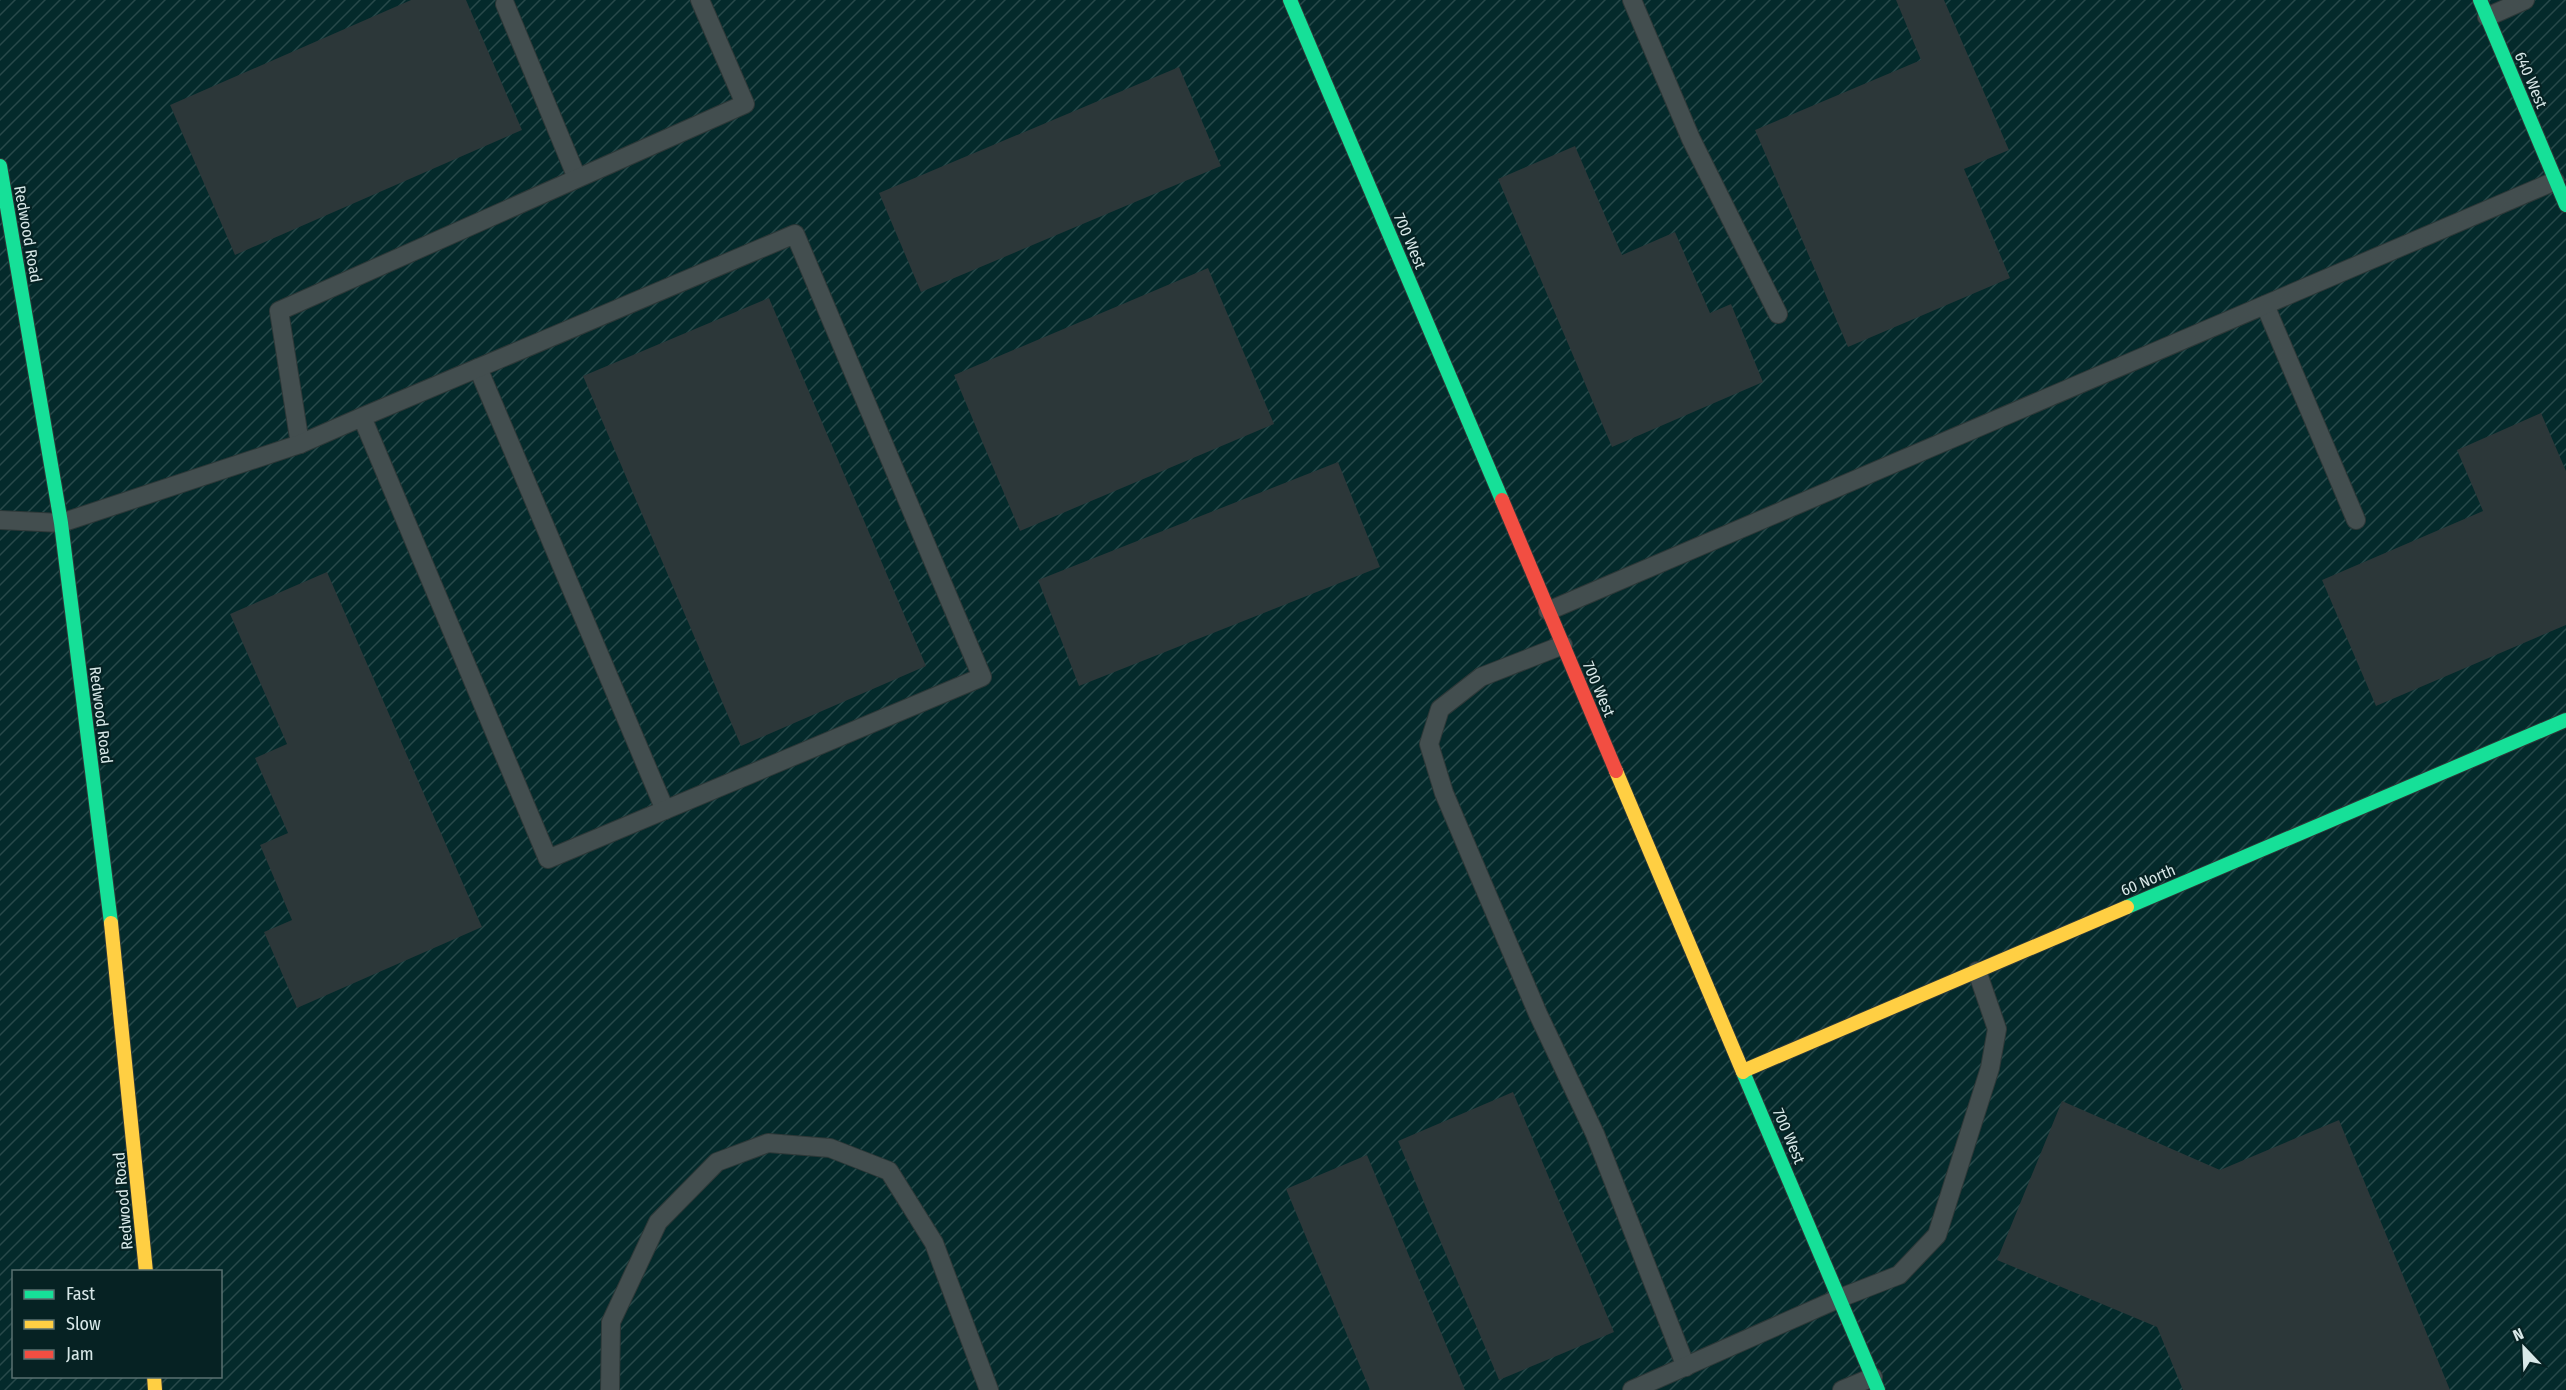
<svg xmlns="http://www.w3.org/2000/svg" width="2566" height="1390" font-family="'Fira Sans Condensed',sans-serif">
<defs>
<pattern id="industrial-furrows" width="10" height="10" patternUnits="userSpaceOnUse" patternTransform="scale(1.5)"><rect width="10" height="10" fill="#042a2b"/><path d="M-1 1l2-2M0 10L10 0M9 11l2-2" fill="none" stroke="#28494a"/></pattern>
</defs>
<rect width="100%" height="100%" fill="#0c1c1d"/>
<path fill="url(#industrial-furrows)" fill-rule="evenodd" d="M0,0H2566V1390H0ZM14,1272H220V1376H14Z"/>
<g fill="#2c3739">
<path d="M411,0H466L522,130L235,255L170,105Z"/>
<path d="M1896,0H1944L2009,150L1964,169L2010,278L1848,347L1755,130L1921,60Z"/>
<path d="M1179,67L1221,166L921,292L879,193Z"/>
<path d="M1575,146L1622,255L1675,232L1710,313L1731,304L1763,382L1612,447L1498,179Z"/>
<path d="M1208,268L1274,424L1020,531L954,375Z"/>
<path d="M769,298L926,666L741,746L583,376Z"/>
<path d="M2541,413L2566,471V625L2376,706L2322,580L2483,511L2457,450Z"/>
<path d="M1338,462L1380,567L1079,686L1038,580Z"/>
<path d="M327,572L482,927L297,1008L264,932L292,920L260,845L288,833L255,758L287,744L230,614Z"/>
<path d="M1513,1092L1614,1332L1499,1380L1398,1141Z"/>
<path d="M2062,1101L2220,1170L2339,1120L2450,1390H2183L2157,1327L1997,1260Z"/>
<path d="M1367,1155L1465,1390H1370L1286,1189Z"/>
</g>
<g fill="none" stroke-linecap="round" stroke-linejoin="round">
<g stroke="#2d3838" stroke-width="20">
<g id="lane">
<path d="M1632,0L1691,139L1778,314"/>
<path d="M505,4L577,178"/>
<path d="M2487,17L2525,0"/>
<path d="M2265,305L2356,520"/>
<path d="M478,368L665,810"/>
<path d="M300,444L279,311L745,104L700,0"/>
<path d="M0,520L61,523L300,444L362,417L795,234L982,677L548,859L362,417"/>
<path d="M1548,611L2555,181"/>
<path d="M1563,645L1481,677L1440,709L1429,744L1444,793L1538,1014L1595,1134L1686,1367"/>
<path d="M610,1390L611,1322L658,1222L717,1162L768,1143L830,1148L889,1171L934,1243L989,1390"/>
<path d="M1632,1390L1840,1298L1899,1275L1937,1235L1990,1068L1997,1029L1977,971"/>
<path d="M1842,1390L1873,1377"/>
</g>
</g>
<g stroke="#2d3838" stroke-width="16">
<g id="fast">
<path d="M1290,0L1502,500"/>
<path d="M2480,0L2566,205"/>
<path d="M0,166L61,523L111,923"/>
<path d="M2127,907L2566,720"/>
<path d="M1743,1072L1878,1390"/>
</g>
</g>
<g stroke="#2d3838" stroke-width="16">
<g id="slow">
<path d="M1616,771L1743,1072"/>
<path d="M111,923L146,1272"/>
<path d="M1743,1071L2127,907"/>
<path d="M154,1376L155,1390"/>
</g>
</g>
<g stroke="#2d3838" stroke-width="16">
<path id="jam" d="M1502,500L1616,771"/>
</g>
<use href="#lane" stroke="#434e4f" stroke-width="18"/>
<use href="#fast" stroke="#16e098" stroke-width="14"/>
<use href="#slow" stroke="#ffcf43" stroke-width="14"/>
<use href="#jam" stroke="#f24e42" stroke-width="14"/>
</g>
<g text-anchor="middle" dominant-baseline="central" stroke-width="4.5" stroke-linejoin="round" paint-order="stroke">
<g font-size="16" fill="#d8e8e8" stroke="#062223">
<text transform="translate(2531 80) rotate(67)">640 West</text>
<text transform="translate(28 234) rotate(80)">Redwood Road</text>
<text transform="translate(1410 241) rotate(67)">700 West</text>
<text transform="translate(1599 689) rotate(67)">700 West</text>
<text transform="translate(101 715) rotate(83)">Redwood Road</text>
<text transform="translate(2148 880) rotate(-23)">60 North</text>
<text transform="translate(1789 1136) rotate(67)">700 West</text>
<text transform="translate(123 1201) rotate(-95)">Redwood Road</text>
</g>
</g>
<rect x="12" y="1270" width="210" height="108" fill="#062223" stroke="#5a7172" stroke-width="1.5"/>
<rect x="24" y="1290" width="30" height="9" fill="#16e098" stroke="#5a7172" stroke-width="1.5"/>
<text x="66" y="1300" font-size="18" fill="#d8e8e8">Fast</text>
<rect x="24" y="1320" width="30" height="9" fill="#ffcf43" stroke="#5a7172" stroke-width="1.5"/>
<text x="66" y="1330" font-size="18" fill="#d8e8e8">Slow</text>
<rect x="24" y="1350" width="30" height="9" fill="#f24e42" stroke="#5a7172" stroke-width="1.5"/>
<text x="66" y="1360" font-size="18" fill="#d8e8e8">Jam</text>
<g transform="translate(2524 1348) rotate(337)" stroke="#062223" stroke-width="4.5" paint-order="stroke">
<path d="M0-4.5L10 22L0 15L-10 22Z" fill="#d8e8e8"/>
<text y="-9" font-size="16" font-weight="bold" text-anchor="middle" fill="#d8e8e8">N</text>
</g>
</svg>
